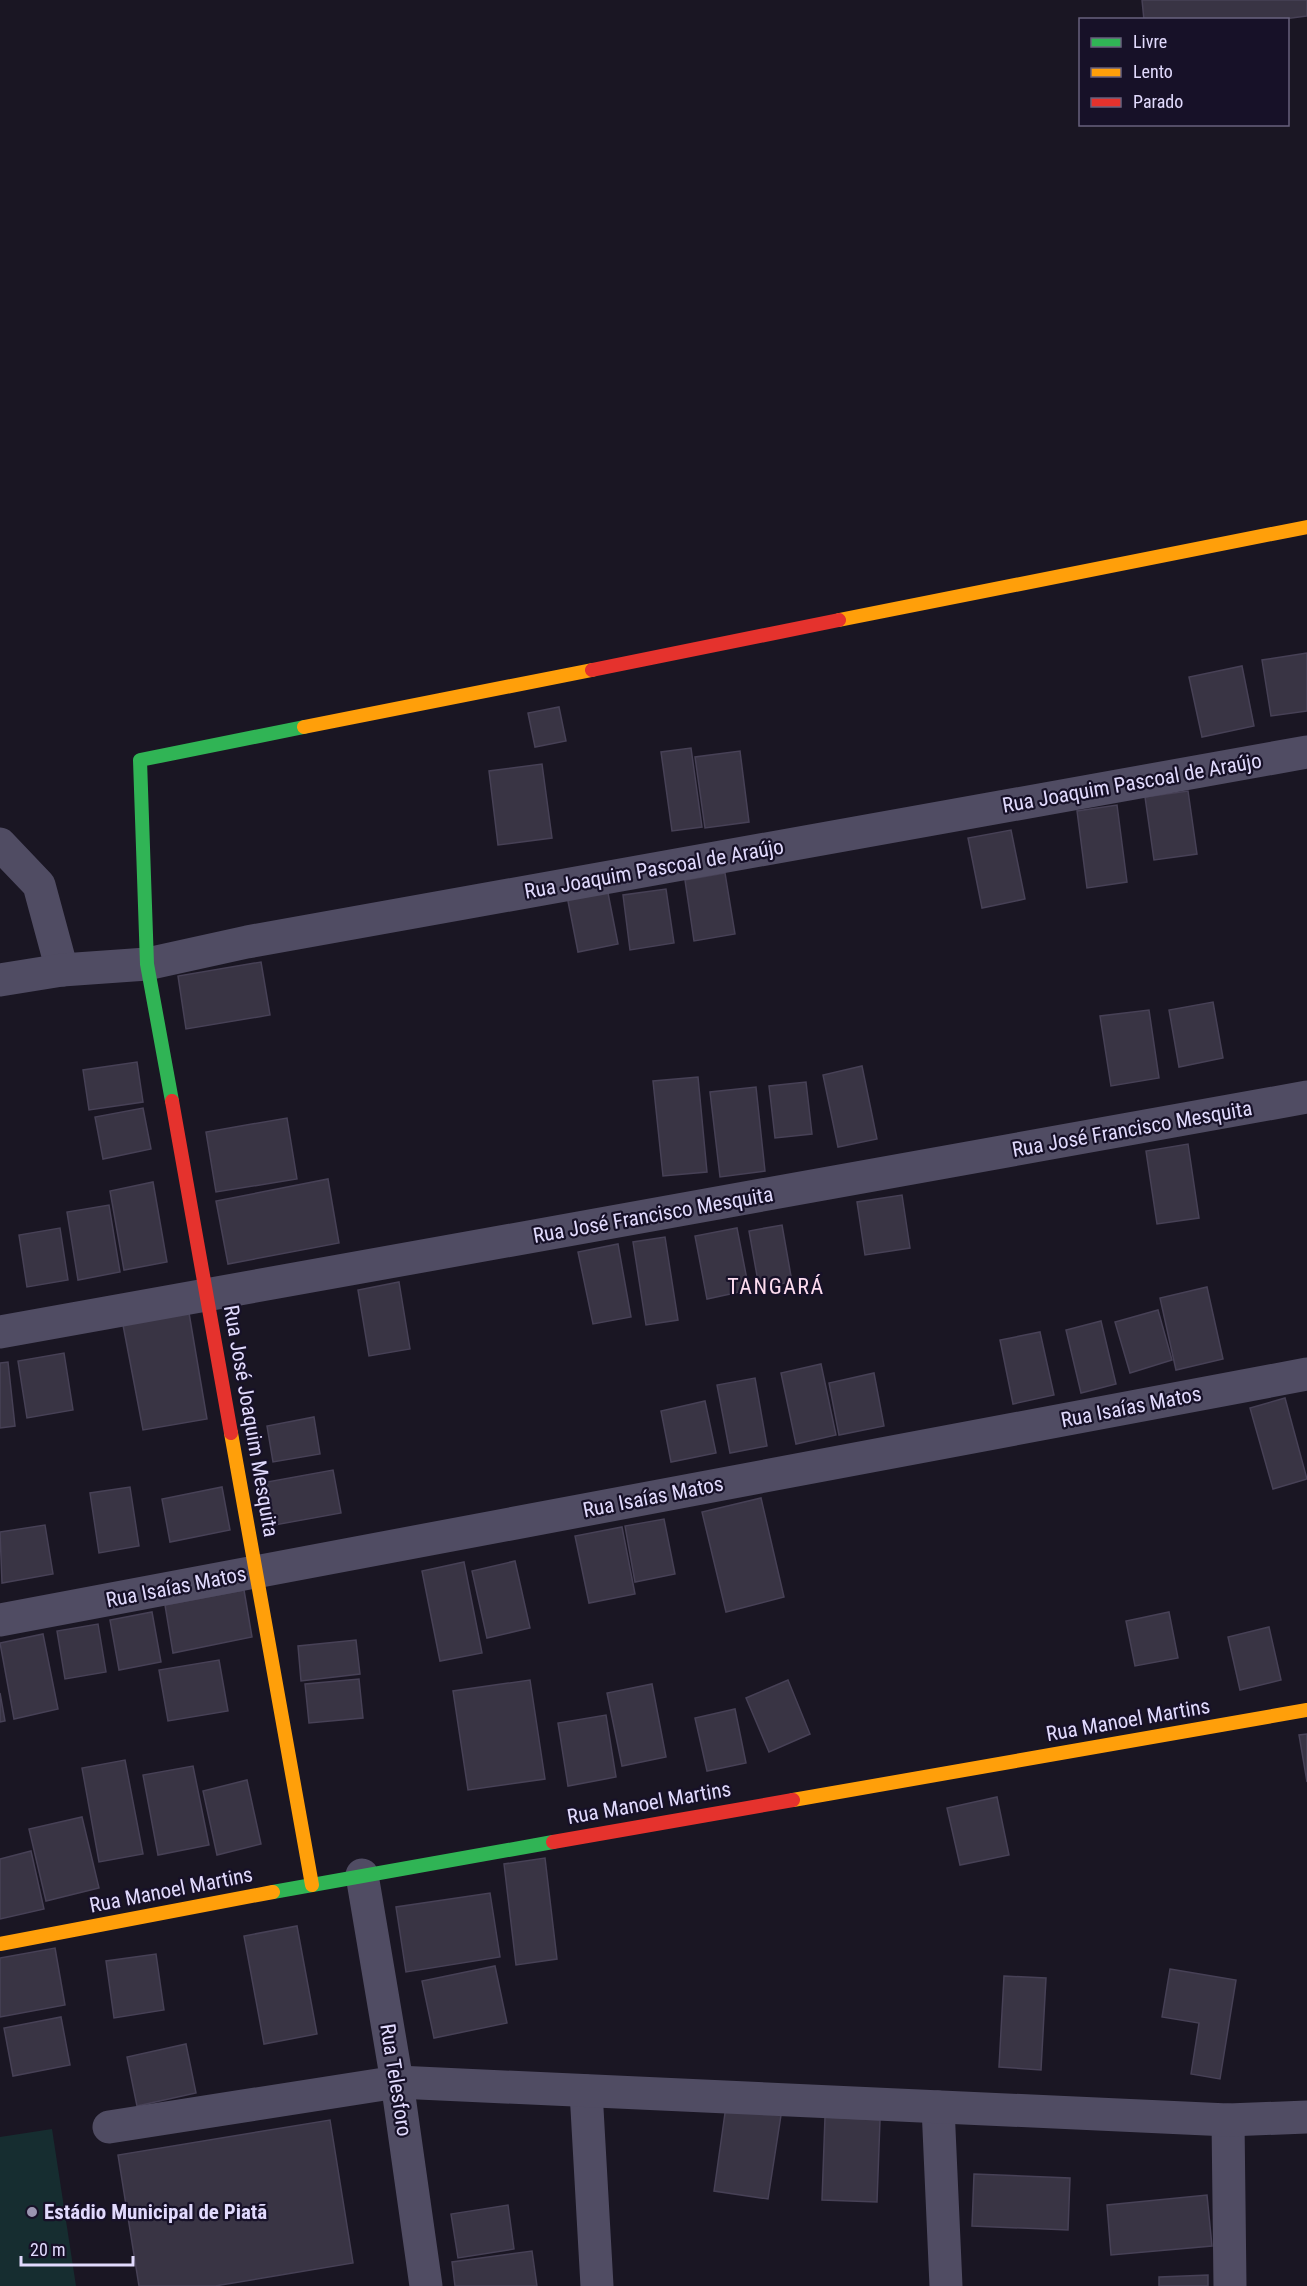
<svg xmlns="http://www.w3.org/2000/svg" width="1307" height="2286" font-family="'Roboto Condensed',sans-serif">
<rect width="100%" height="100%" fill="#1a1623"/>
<path fill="#162d30" d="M52,2129L76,2286H0V2137Z"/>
<g fill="#393444" stroke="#474156" stroke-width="1.5">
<path d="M1142,0H1307V16L1276,20H1144Z"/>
<path d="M1307,653V711L1271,716L1262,660Z"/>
<path d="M1242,666L1254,726L1202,737L1189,677Z"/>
<path d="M559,707L566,741L535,747L528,713Z"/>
<path d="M691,748L702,827L672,831L661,752Z"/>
<path d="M740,751L749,822L705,828L695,757Z"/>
<path d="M542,764L552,838L498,845L489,771Z"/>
<path d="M1188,791L1197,854L1154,860L1145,797Z"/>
<path d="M1117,805L1127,882L1087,888L1077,811Z"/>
<path d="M1011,830L1025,899L982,908L968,838Z"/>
<path d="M725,873L735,934L694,941L685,880Z"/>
<path d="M607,888L618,944L578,952L567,896Z"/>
<path d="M666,889L674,943L630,950L623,895Z"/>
<path d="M261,962L270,1015L186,1029L178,976Z"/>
<path d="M1213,1002L1223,1058L1179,1067L1169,1010Z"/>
<path d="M1149,1010L1159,1078L1111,1086L1100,1016Z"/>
<path d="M137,1062L143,1102L89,1110L83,1070Z"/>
<path d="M862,1066L877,1139L838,1147L823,1075Z"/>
<path d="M698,1077L707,1172L663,1176L653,1081Z"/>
<path d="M806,1082L812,1134L775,1138L769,1086Z"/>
<path d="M756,1087L765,1171L720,1177L710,1092Z"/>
<path d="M143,1108L151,1149L103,1159L95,1117Z"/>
<path d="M287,1118L297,1179L216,1192L206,1132Z"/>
<path d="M1188,1144L1199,1218L1157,1224L1146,1151Z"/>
<path d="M328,1179L339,1243L228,1264L216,1201Z"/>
<path d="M153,1182L167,1262L124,1270L110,1191Z"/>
<path d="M902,1195L910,1248L865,1255L857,1202Z"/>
<path d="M109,1205L120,1272L78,1280L67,1212Z"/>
<path d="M782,1225L792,1282L759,1287L749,1231Z"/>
<path d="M60,1228L68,1280L27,1287L19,1235Z"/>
<path d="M737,1228L749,1290L707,1299L695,1236Z"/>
<path d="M665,1237L678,1320L646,1325L633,1242Z"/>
<path d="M618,1244L631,1317L593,1324L578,1252Z"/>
<path d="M399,1282L410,1349L369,1356L358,1290Z"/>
<path d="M1207,1287L1223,1359L1176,1370L1160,1298Z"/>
<path d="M1158,1310L1172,1360L1130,1373L1115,1322Z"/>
<path d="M189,1313L207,1419L143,1430L123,1325Z"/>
<path d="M1101,1321L1116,1384L1081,1393L1066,1330Z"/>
<path d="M1040,1332L1054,1395L1013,1404L1000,1340Z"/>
<path d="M64,1353L73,1410L27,1418L18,1361Z"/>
<path d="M8,1362L15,1426L0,1428V1363Z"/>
<path d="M821,1364L836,1435L796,1444L781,1373Z"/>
<path d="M874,1373L884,1426L839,1435L829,1383Z"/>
<path d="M755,1378L767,1446L730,1453L717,1385Z"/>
<path d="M1285,1398L1307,1479L1273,1489L1250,1408Z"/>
<path d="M705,1401L716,1453L671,1462L661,1411Z"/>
<path d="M314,1417L320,1454L273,1462L267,1426Z"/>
<path d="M333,1470L341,1513L275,1525L267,1482Z"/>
<path d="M130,1487L139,1546L99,1553L90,1493Z"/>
<path d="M222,1487L230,1530L170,1542L162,1499Z"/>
<path d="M761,1498L784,1597L726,1612L702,1512Z"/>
<path d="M664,1519L675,1574L635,1582L625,1526Z"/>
<path d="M45,1525L53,1574L2,1583L0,1532Z"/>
<path d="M622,1527L635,1594L589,1603L575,1536Z"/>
<path d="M515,1561L530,1628L487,1638L472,1571Z"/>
<path d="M464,1562L482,1653L440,1661L422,1571Z"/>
<path d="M244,1590L252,1637L173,1653L165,1605Z"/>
<path d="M152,1612L161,1662L119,1670L110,1620Z"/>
<path d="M1169,1612L1178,1658L1135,1666L1126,1621Z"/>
<path d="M98,1624L106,1672L65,1679L57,1631Z"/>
<path d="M1269,1627L1281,1680L1240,1690L1228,1637Z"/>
<path d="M43,1634L58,1709L14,1719L0,1643Z"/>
<path d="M356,1640L360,1674L301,1681L298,1646Z"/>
<path d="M219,1660L228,1711L168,1721L159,1670Z"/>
<path d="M359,1679L363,1718L309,1723L305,1684Z"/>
<path d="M530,1680L545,1779L468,1790L453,1691Z"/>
<path d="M788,1680L810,1734L769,1752L746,1698Z"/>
<path d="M652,1684L666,1757L622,1766L607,1693Z"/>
<path d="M0,1693L5,1721L0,1722Z"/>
<path d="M735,1709L746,1763L707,1771L695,1718Z"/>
<path d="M606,1715L616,1777L568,1786L558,1723Z"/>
<path d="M1307,1734V1782L1299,1735Z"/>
<path d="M125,1760L143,1854L99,1862L82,1768Z"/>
<path d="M193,1766L209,1845L158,1855L143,1775Z"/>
<path d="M247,1780L261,1844L217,1855L203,1791Z"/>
<path d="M997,1797L1009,1855L960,1865L947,1808Z"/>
<path d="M82,1817L99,1888L46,1901L29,1829Z"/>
<path d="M31,1851L44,1909L0,1919V1859Z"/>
<path d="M545,1858L557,1959L516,1965L504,1864Z"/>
<path d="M490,1893L500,1957L406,1972L396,1907Z"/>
<path d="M297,1926L317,2034L264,2044L244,1936Z"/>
<path d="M55,1948L65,2005L0,2017V1958Z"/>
<path d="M156,1954L164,2010L114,2018L106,1961Z"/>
<path d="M495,1966L507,2023L434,2038L422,1981Z"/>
<path d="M1170,1969L1236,1980L1220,2079L1191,2074L1199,2023L1162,2017Z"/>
<path d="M1004,1976L1046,1978L1041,2070L999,2067Z"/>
<path d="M61,2017L70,2065L13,2076L4,2028Z"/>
<path d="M186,2044L196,2093L137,2106L127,2057Z"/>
<path d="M726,2106L781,2115L768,2199L714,2191Z"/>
<path d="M825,2117L880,2120L877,2202L822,2200Z"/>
<path d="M330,2120L353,2263L215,2286H139L118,2155Z"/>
<path d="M974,2174L1070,2178L1068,2230L972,2226Z"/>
<path d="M1207,2195L1212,2246L1111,2255L1107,2205Z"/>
<path d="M508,2205L514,2249L458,2258L451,2214Z"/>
<path d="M532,2251L537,2286H455L452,2262Z"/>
<path d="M1208,2275V2286H1159V2277Z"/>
</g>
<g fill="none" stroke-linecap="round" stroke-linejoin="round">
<g stroke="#504c63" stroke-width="33">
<path d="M0,844L39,885L62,970"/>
<path d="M0,980L62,970L147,964L247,942L1307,752"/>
<path d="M0,1332L1307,1097"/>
<path d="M0,1620L1307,1374"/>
<path d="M362,1875L397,2082L426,2286"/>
<path d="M586,2091L597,2286"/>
<path d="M938,2107L946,2286"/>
<path d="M1228,2120L1230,2286"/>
<path d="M109,2127L397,2082L1228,2120L1307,2117"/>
</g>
<g stroke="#30b455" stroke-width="14">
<path d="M172,1101L147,964L140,760L304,727"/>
<path d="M273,1892L553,1842"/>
</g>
<g stroke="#ff9f0a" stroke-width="14">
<path d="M839,620L1307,527"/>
<path d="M304,727L592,670"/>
<path d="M231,1433L312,1885"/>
<path d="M793,1800L1307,1710"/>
<path d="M0,1944L273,1892"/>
</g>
<g stroke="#e5322d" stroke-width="14">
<path d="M592,670L839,620"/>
<path d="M172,1101L231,1433"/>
<path d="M553,1842L793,1800"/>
</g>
</g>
<circle fill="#9b95b1" stroke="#171128" stroke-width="2" cx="32" cy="2212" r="6"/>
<g text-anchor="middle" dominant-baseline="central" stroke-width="4.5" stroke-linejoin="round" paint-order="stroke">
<g font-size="21" fill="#e1dafd" stroke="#171128">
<text transform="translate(1132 783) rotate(-10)">Rua Joaquim Pascoal de Araújo</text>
<text transform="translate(654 869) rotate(-10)">Rua Joaquim Pascoal de Araújo</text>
<text transform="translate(1132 1129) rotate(-10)">Rua José Francisco Mesquita</text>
<text transform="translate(653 1215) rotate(-10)">Rua José Francisco Mesquita</text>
<text transform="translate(1131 1407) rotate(-11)">Rua Isaías Matos</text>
<text transform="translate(251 1421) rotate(80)">Rua José Joaquim Mesquita</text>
<text transform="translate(653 1497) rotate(-11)">Rua Isaías Matos</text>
<text transform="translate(176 1587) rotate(-11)">Rua Isaías Matos</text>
<text transform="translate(1128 1720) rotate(-10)">Rua Manoel Martins</text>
<text transform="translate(649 1803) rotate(-10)">Rua Manoel Martins</text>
<text transform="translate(171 1890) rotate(-11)">Rua Manoel Martins</text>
<text transform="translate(396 2080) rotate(81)">Rua Telesforo</text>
</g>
<g font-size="21" font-weight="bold" fill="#e1dafd" stroke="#171128" text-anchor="start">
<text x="44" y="2212">Estádio Municipal de Piatã</text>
</g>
<g font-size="22" letter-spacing="1.5" fill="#fddcef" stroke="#171128">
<text x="776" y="1286">TANGARÁ</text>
</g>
</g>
<rect x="1079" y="18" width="210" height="108" fill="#171128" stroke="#68617d" stroke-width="1.5"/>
<rect x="1091" y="38" width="30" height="9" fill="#30b455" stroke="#68617d" stroke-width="1.5"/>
<text x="1133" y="48" font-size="18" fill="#e1dafd">Livre</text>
<rect x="1091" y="68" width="30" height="9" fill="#ff9f0a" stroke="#68617d" stroke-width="1.5"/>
<text x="1133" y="78" font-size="18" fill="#e1dafd">Lento</text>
<rect x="1091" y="98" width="30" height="9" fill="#e5322d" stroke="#68617d" stroke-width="1.5"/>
<text x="1133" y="108" font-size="18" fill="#e1dafd">Parado</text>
<path d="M21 2256v9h112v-9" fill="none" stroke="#e1dafd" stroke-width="3"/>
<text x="30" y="2256" font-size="18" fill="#e1dafd" stroke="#171128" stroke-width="4.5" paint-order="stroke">20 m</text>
</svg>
